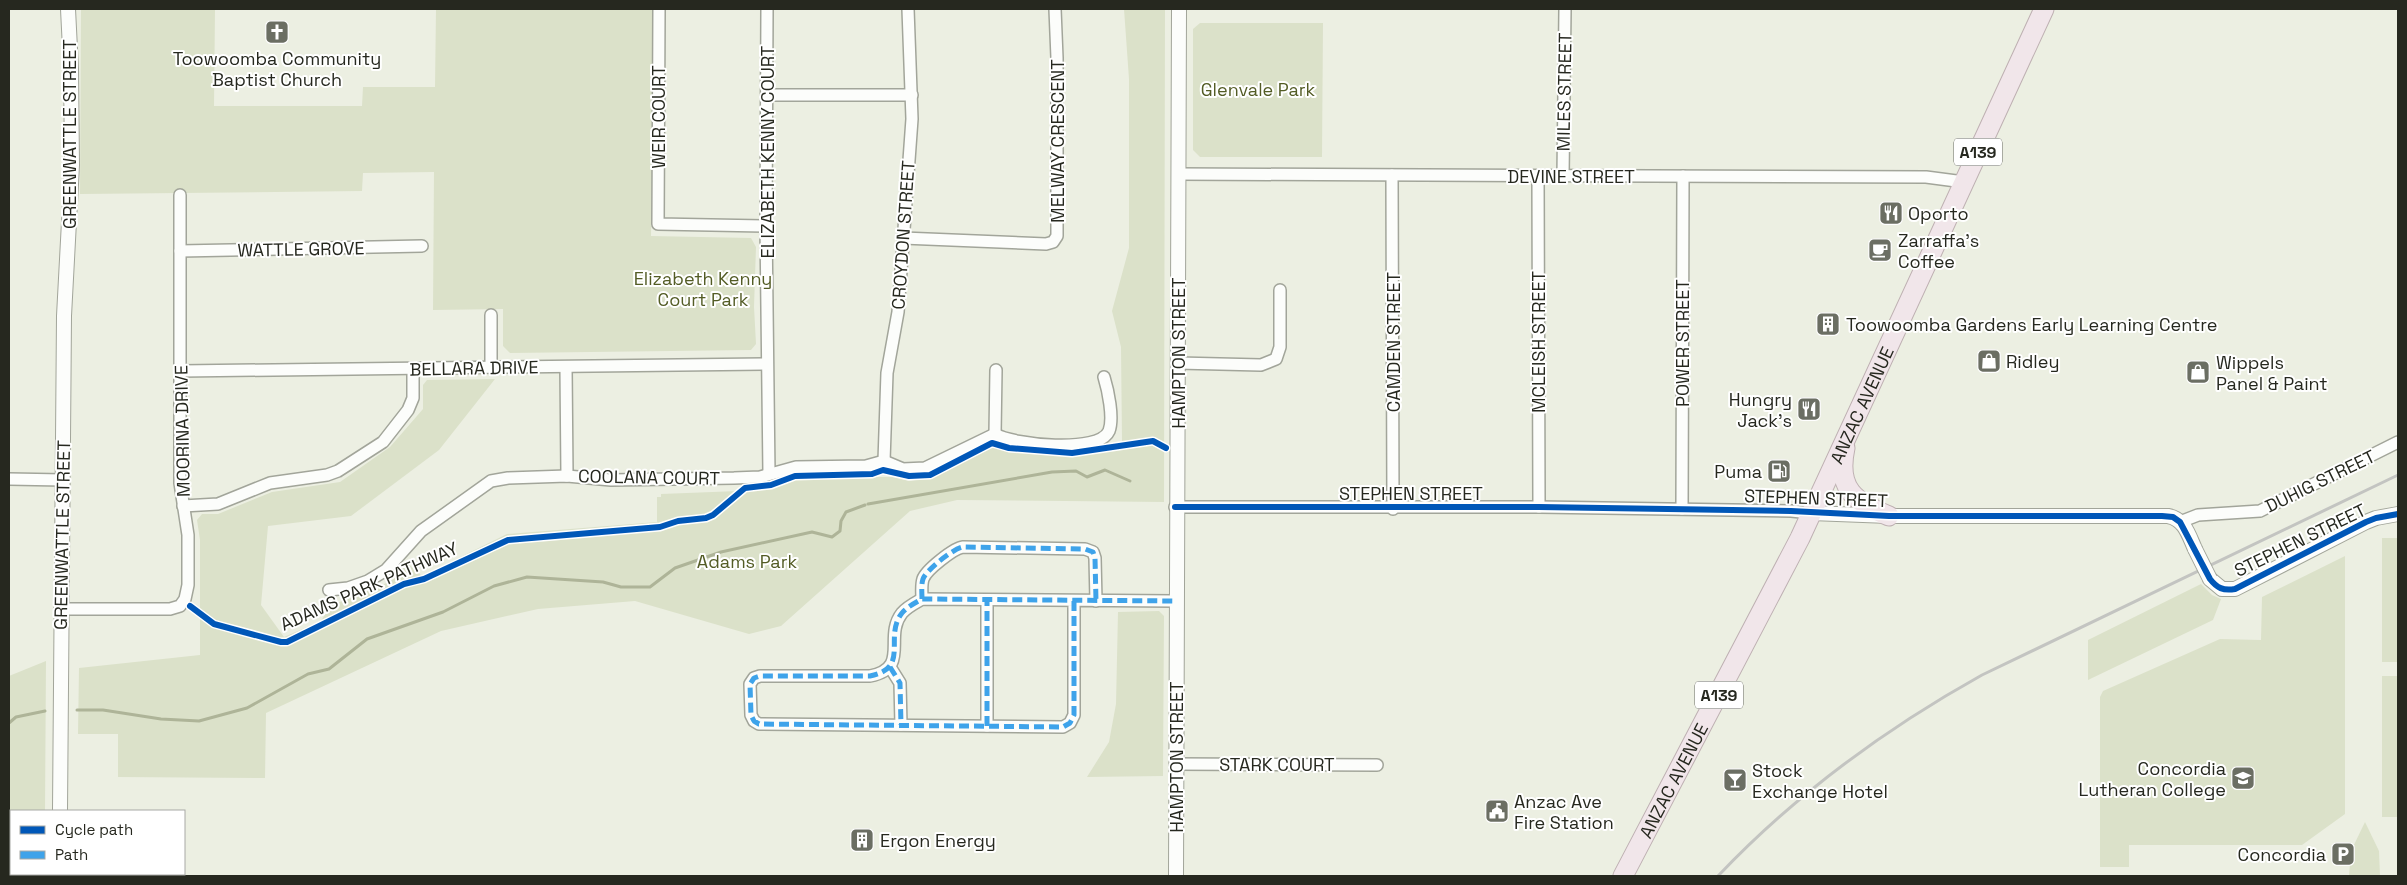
<svg xmlns="http://www.w3.org/2000/svg" width="2407" height="885" font-family="'Space Grotesk',sans-serif">
<rect width="100%" height="100%" fill="#ecefe2"/>
<g fill="#dbe1c9">
<path d="M81,9H215L214,106H362L363,87H435L436,9H654L651,236L751,238L756,247L754,307L756,344L751,350L510,353L503,346V309L433,310L434,172L363,173L362,191L80,194Z"/>
<path d="M1124,9H1165L1164,502L957,500L910,511L781,626L749,634L635,601L538,609L441,631L266,713L265,778L118,777V734H78L79,668L200,655V540L197,520L202,514H218L272,492L340,482L390,447L423,409V385L427,380L495,379L439,450L351,516L268,526L261,605L284,637L321,621L330,606L389,582L407,563L422,576L507,534L657,522V497H661V494L765,490L796,477H892L909,481L933,477L989,447L1075,455L1117,448L1122,441L1121,347L1112,311L1129,248V79Z"/>
<path d="M1200,23H1323L1322,157H1200L1193,150V29Z"/>
<rect x="2382" y="538" width="16" height="124"/>
<path d="M2345,556V814L2302,845H2129V867H2100V697L2103,691L2220,639L2261,640L2262,597Z"/>
<path d="M2201,584L2212,595L2221,599L2213,620L2088,680V640Z"/>
<path d="M1159,611L1164,616L1163,776L1087,777L1109,742L1116,704L1118,612Z"/>
<path d="M46,661L45,811H11V874H45V876H9V676Z"/>
<rect x="2382" y="676" width="16" height="141"/>
<path d="M2365,822L2379,851L2380,876H2349L2351,851Z"/>
</g>
<g fill="none" stroke-linecap="round" stroke-linejoin="round">
<g stroke="#aeb498" stroke-width="3">
<path d="M868,504L1052,472L1076,471L1087,477L1105,470L1130,481"/>
<path d="M77,710H103L161,719L199,721L247,708L308,674L329,669L367,639L443,612L494,586L527,577L603,582L621,587H650L675,568L721,552L812,532L832,537L840,531L841,521L846,512L865,505"/>
<path d="M9,723L16,717L45,711"/>
</g>
<g stroke="#a2a59a" stroke-width="14">
<g id="minor">
<path d="M659,9L658,224L766,226"/>
<path d="M767,9L766,226L769,474"/>
<path d="M767,95H912"/>
<path d="M1178,174L1926,177L1964,182"/>
<path d="M1392,175L1393,509"/>
<path d="M1538,176L1539,507"/>
<path d="M1563,176L1565,9"/>
<path d="M903,238L1046,244L1053,242L1057,236V58L1055,9"/>
<path d="M180,251L422,246"/>
<path d="M491,315V367"/>
<path d="M1178,363L1261,365L1276,359L1280,347V290"/>
<path d="M566,367L567,476"/>
<path d="M181,371L767,364"/>
<path d="M995,434C1013,445 1099,454 1109,431C1114,418 1108,390 1104,377"/>
<path d="M995,434L996,370"/>
<path d="M884,461L887,373L898,312L912,119L908,9"/>
<path d="M9,479L63,480"/>
<path d="M183,506L218,504L270,483L327,475L338,471L383,442L408,410L413,398V369"/>
<path d="M1175,507H1539L1791,511L1811,513"/>
<path d="M1682,509L1683,176"/>
<path d="M2180,522L2198,515L2260,511L2398,442"/>
<path d="M329,590L348,588L368,581L386,570L421,531L491,481L508,478L567,476L611,480L734,478L760,477L796,467L866,466L884,461L903,469L925,468L995,434"/>
<path d="M922,599C922,593 921,585 923,579C926,570 954,548 963,547L1085,549L1093,552L1095,558L1096,601"/>
<path d="M1074,601V715L1070,723L1063,727L759,724L754,721L751,715L750,684L754,678L760,676H870C911,668 883,637 902,613C907,607 915,603 922,599L1175,601"/>
<path d="M60,609H170L180,606L185,599L188,585V535L180,483V195"/>
<path d="M890,667L900,683L901,725"/>
<path d="M987,726V600"/>
<path d="M1176,764L1377,765"/>
</g>
</g>
<g stroke="#a2a59a" stroke-width="16">
<g id="tertiary">
<path d="M1811,513L1889,516H2168C2185,519 2189,536 2195,549"/>
<path d="M2210,579L2222,589H2235L2366,522L2376,518L2398,514"/>
<path d="M60,811L64,316L72,165L71,69L68,9"/>
<path d="M60,876V874"/>
<path d="M1176,876L1179,9"/>
</g>
</g>
<g stroke="#beb0b2" stroke-width="21">
<g id="trunk">
<path d="M1845,448C1836,489 1855,502 1889,516"/>
<path id="s1" d="M1623,876L1800,538L2044,9"/>
</g>
</g>
<use href="#minor" stroke="#fcfdfb" stroke-width="11"/>
<use href="#tertiary" stroke="#fcfdfb" stroke-width="14"/>
<use href="#trunk" stroke="#f1e6ea" stroke-width="19"/>
<path stroke="#c3c4c1" stroke-width="3" d="M1718,876C1795,795 1885,729 1982,675L2398,475"/>
<g stroke="#a2a59a" stroke-width="16" stroke-linecap="butt">
<path id="tertiary-bridge" d="M2195,549L2210,579"/>
</g>
<use href="#tertiary-bridge" stroke="#fcfdfb" stroke-width="14"/>
<g stroke="#3ea3ea" stroke-width="5" stroke-dasharray="10 5" stroke-linecap="butt">
<path d="M922,599C922,593 921,585 923,579C926,570 954,548 963,547L1085,549L1093,552L1095,558L1096,601"/>
<path d="M1074,601V715L1070,723L1063,727L759,724L754,721L751,715L750,684L754,678L760,676H870C911,668 883,637 902,613C907,607 915,603 922,599L1175,601"/>
<path d="M890,667L900,683L901,725"/>
<path d="M987,726V600"/>
</g>
<g stroke="#fff" stroke-width="9">
<g id="cycleway">
<path d="M1175,507H1539L1791,511L1889,516H2162L2173,517L2180,522L2210,579C2217,588 2223,591 2235,589L2366,522L2376,518L2398,514"/>
<path d="M190,606L214,624L281,642H287L404,584L424,579L508,540L660,527L678,521L706,518L713,515L745,488L771,485L795,476L872,474L883,470L909,476L930,475L992,443L1009,448L1072,453L1153,441L1166,448"/>
</g>
</g>
<use href="#cycleway" stroke="#0057b8" stroke-width="6"/>
</g>
<defs>
<g id="church-square" transform="scale(1.25)"><rect x="-9" y="-9" width="18" height="18" rx="4" fill="#6b6e63" stroke="#fff"/><path d="M-1.2-6h2.4v3.5h3.3v2.4h-3.3V6h-2.4V-.1h-3.3v-2.4h3.3Z" fill="#fff"/></g>
<g id="restaurant-square" transform="scale(1.25)"><rect x="-9" y="-9" width="18" height="18" rx="4" fill="#6b6e63" stroke="#fff"/><path d="M-5-6h1v4h1v-4h1v4h1v-4h1v5L-1.5 .5V6h-2V.5L-5-1ZM5-6V6H3V1.5H1.5Q1.5-4 5-6Z" fill="#fff"/></g>
<g id="cafe-square" transform="scale(1.25)"><rect x="-9" y="-9" width="18" height="18" rx="4" fill="#6b6e63" stroke="#fff"/><path d="M-5.5-4.5H6V0H3Q3 3.5 0 3.5H-2.5Q-5.5 3.5-5.5 0ZM3-3.2v2h1.7v-2ZM-6 4.5H4V6H-6Z" fill="#fff"/></g>
<g id="building-square" transform="scale(1.25)"><rect x="-9" y="-9" width="18" height="18" rx="4" fill="#6b6e63" stroke="#fff"/><path d="M-4-6H4V6H1V3H-1V6H-4ZM-2.5-4.3h1.7v1.8h-1.7ZM.8-4.3h1.7v1.8H.8ZM-2.5-1h1.7V.8h-1.7ZM.8-1h1.7V.8H.8Z" fill="#fff"/></g>
<g id="shop-square" transform="scale(1.25)"><rect x="-9" y="-9" width="18" height="18" rx="4" fill="#6b6e63" stroke="#fff"/><path d="M-5-2.5h2.3a2.7 3.5 0 0 1 5.4 0H5L5.5 6h-11ZM-1.5-2.5h3a1.5 2.3 0 0 0-3 0Z" fill="#fff"/></g>
<g id="fuel-square" transform="scale(1.25)"><rect x="-9" y="-9" width="18" height="18" rx="4" fill="#6b6e63" stroke="#fff"/><path d="M-5.5-6h7V0h2V4h1.3V-2.5L3-4.5l.8-.8L6-3V5H2.5V1h-1V6h-7ZM-4.2-4.7v3.2H.2V-4.7Z" fill="#fff"/></g>
<g id="school-square" transform="scale(1.25)"><rect x="-9" y="-9" width="18" height="18" rx="4" fill="#6b6e63" stroke="#fff"/><path d="M0-5L7-2L0 1L-7-2ZM-4 1L0 2.5L4 1V4Q0 6-4 4Z" fill="#fff"/></g>
<g id="bar-square" transform="scale(1.25)"><rect x="-9" y="-9" width="18" height="18" rx="4" fill="#6b6e63" stroke="#fff"/><path d="M-6-5H6L.8 .8V4.5H3.5V6h-7V4.5H-.8V.8Z" fill="#fff"/></g>
<g id="civic-square" transform="scale(1.25)"><rect x="-9" y="-9" width="18" height="18" rx="4" fill="#6b6e63" stroke="#fff"/><path d="M-.6-6.5H3V-4.5H.6V-3L4-1V1h2V6H-6V1h2V-1L-.6-3ZM-1.2 2.5V6h2.4V2.5Z" fill="#fff"/></g>
<g id="parking-square" transform="scale(1.25)"><rect x="-9" y="-9" width="18" height="18" rx="4" fill="#6b6e63" stroke="#fff"/><path d="M-3.5-5.5H1a3.5 3.5 0 0 1 0 7H-1V5.5H-3.5ZM-1-3.4V-.6H.8a1.4 1.4 0 0 0 0-2.8Z" fill="#fff"/></g>
</defs>
<g fill-rule="evenodd">
<use href="#church-square" x="277" y="32"/>
<use href="#restaurant-square" x="1891" y="213"/>
<use href="#cafe-square" x="1880" y="250"/>
<use href="#building-square" x="1828" y="324"/>
<use href="#shop-square" x="1989" y="361"/>
<use href="#shop-square" x="2198" y="372"/>
<use href="#restaurant-square" x="1809" y="409"/>
<use href="#fuel-square" x="1779" y="471"/>
<use href="#school-square" x="2243" y="778"/>
<use href="#bar-square" x="1735" y="780"/>
<use href="#civic-square" x="1497" y="811"/>
<use href="#building-square" x="862" y="840"/>
<use href="#parking-square" x="2343" y="854"/>
</g>
<g text-anchor="middle" dominant-baseline="central" stroke-width="4" stroke-linejoin="round" paint-order="stroke">
<g fill="#fff" stroke="#676862" stroke-width="1">
<rect x="1954" y="138.5" width="48" height="27" rx="4"/>
<rect x="1695" y="681.5" width="48" height="27" rx="4"/>
</g>
<g font-size="16" font-weight="bold" fill="#26281f">
<text x="1978" y="152">A139</text>
<text x="1719" y="695">A139</text>
</g>
<g font-size="18" fill="#26281f" stroke="#fff" text-anchor="start">
<text x="277" y="58" text-anchor="middle">Toowoomba Community<tspan x="277" dy="21">Baptist Church</tspan></text>
<text x="1908" y="213">Oporto</text>
<text x="1898" y="240">Zarraffa's<tspan x="1898" dy="21">Coffee</tspan></text>
<text x="1846" y="324">Toowoomba Gardens Early Learning Centre</text>
<text x="2006" y="361">Ridley</text>
<text x="2216" y="362">Wippels<tspan x="2216" dy="21">Panel &amp; Paint</tspan></text>
<text x="1792" y="399" text-anchor="end">Hungry<tspan x="1792" dy="21">Jack's</tspan></text>
<text x="1762" y="471" text-anchor="end">Puma</text>
<text x="2226" y="768" text-anchor="end">Concordia<tspan x="2226" dy="21">Lutheran College</tspan></text>
<text x="1752" y="770">Stock<tspan x="1752" dy="21">Exchange Hotel</tspan></text>
<text x="1514" y="801">Anzac Ave<tspan x="1514" dy="21">Fire Station</tspan></text>
<text x="880" y="840">Ergon Energy</text>
<text x="2326" y="854" text-anchor="end">Concordia</text>
</g>
<g font-size="18" fill="#535c25" stroke="#fff">
<text x="1258" y="89">Glenvale Park</text>
<text x="703" y="278">Elizabeth Kenny<tspan x="703" dy="21">Court Park</tspan></text>
<text x="747" y="561">Adams Park</text>
</g>
<g font-size="18" fill="#26281f" stroke="#fff">
<text transform="translate(1564 92) rotate(-89)">MILES STREET</text>
<text transform="translate(658 117) rotate(-90)">WEIR COURT</text>
<text transform="translate(69 134) rotate(-90)">GREENWATTLE STREET</text>
<text transform="translate(1057 141) rotate(-90)">MELWAY CRESCENT</text>
<text transform="translate(767 152) rotate(-90)">ELIZABETH KENNY COURT</text>
<text x="1571" y="176">DEVINE STREET</text>
<text transform="translate(903 235) rotate(-86)">CROYDON STREET</text>
<text transform="translate(301 249) rotate(-1)">WATTLE GROVE</text>
<text transform="translate(1393 342) rotate(-90)">CAMDEN STREET</text>
<text transform="translate(1538 342) rotate(-90)">MCLEISH STREET</text>
<text transform="translate(1682 343) rotate(-90)">POWER STREET</text>
<text transform="translate(1178 353) rotate(-90)">HAMPTON STREET</text>
<text transform="translate(474 368) rotate(-1)">BELLARA DRIVE</text>
<text stroke="none"><textPath href="#s1" startOffset="528">ANZAC AVENUE</textPath></text>
<text transform="translate(182 431) rotate(-91)">MOORINA DRIVE</text>
<text transform="translate(649 477) rotate(1)">COOLANA COURT</text>
<text transform="translate(2320 481) rotate(-26)">DUHIG STREET</text>
<text x="1411" y="493">STEPHEN STREET</text>
<text transform="translate(1816 498) rotate(2)">STEPHEN STREET</text>
<text transform="translate(62 535) rotate(-89)">GREENWATTLE STREET</text>
<text transform="translate(2300 540) rotate(-26)">STEPHEN STREET</text>
<text transform="translate(369 586) rotate(-24)">ADAMS PARK PATHWAY</text>
<text transform="translate(1176 757) rotate(-90)">HAMPTON STREET</text>
<text x="1277" y="764">STARK COURT</text>
<text stroke="none"><textPath href="#s1" startOffset="108">ANZAC AVENUE</textPath></text>
</g>
</g>
<rect width="2407" height="885" fill="none" stroke="#26281f" stroke-width="20"/>
<rect x="10" y="810" width="175" height="65" fill="#ffffff" stroke="#a8a9a5"/>
<rect x="20" y="826" width="25" height="8" fill="#0057b8" stroke="#a8a9a5"/>
<text x="55" y="835" font-size="15" fill="#26281f">Cycle path</text>
<rect x="20" y="851" width="25" height="8" fill="#3ea3ea" stroke="#a8a9a5"/>
<text x="55" y="860" font-size="15" fill="#26281f">Path</text>
</svg>
